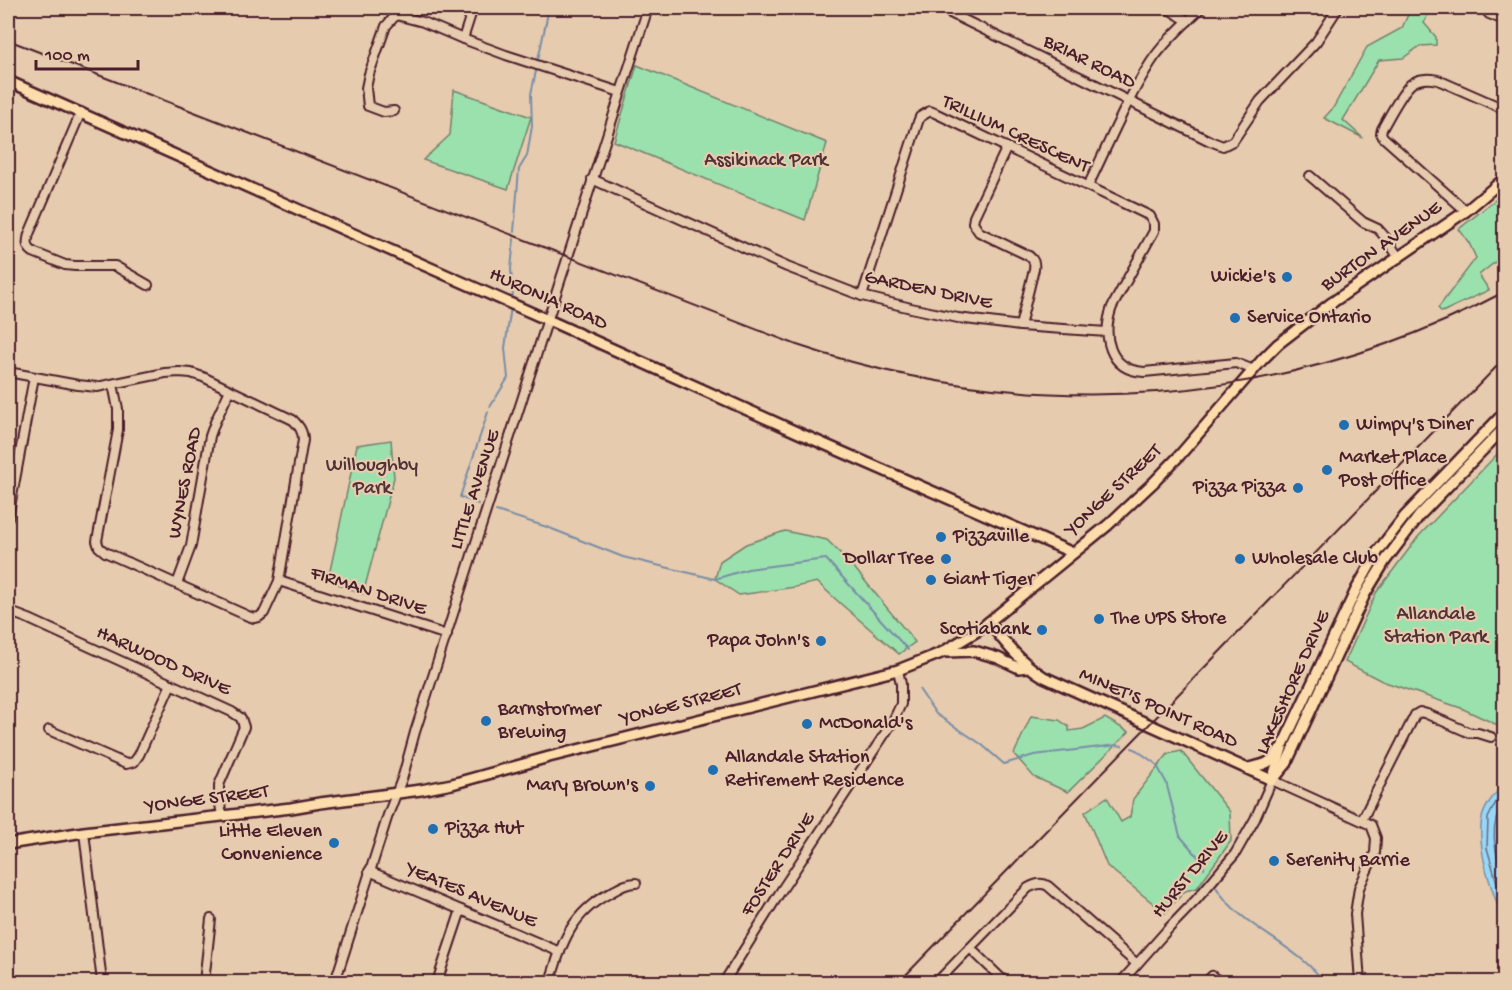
<svg xmlns="http://www.w3.org/2000/svg" width="1512" height="990" font-family="'Gochi Hand',sans-serif">
<rect width="100%" height="100%" fill="#e7cbae"/>
<filter id="ink" filterUnits="userSpaceOnUse"><feTurbulence type="fractalNoise" baseFrequency=".0167" numOctaves="2"/><feDisplacementMap in="SourceGraphic" scale="12" xChannelSelector="R" yChannelSelector="G"/><feConvolveMatrix kernelMatrix="1 2 1 2 8 2 1 2 1" color-interpolation-filters="sRGB"/></filter>
<g filter="url(#ink)">
<g fill="#9be1ae" stroke="#72806c" stroke-width="1.5">
<path d="M1411,8H1431L1424,23L1436,37V45L1420,46L1403,58L1379,60L1343,120L1363,138L1324,118L1333,108L1367,47L1402,28Z"/>
<path d="M637,65L827,143L805,220L614,141Z"/>
<path d="M454,90L531,117L508,189L423,160L450,135Z"/>
<path d="M1504,193V255L1479,275L1489,290L1442,312L1438,308L1476,258L1469,243L1459,229Z"/>
<path d="M391,440L394,478L363,594L328,580L357,445Z"/>
<path d="M1504,447V728L1461,708L1382,681L1345,662L1376,593L1418,537Z"/>
<path d="M785,531L827,540L852,565L915,642L899,654L841,604L817,582L795,587L739,595L715,579L720,561L746,544Z"/>
<path d="M1031,716L1059,720L1069,727V731L1083,729L1105,718L1129,732L1068,792L1034,777L1014,754Z"/>
<path d="M1181,751L1230,812L1231,841L1197,888L1185,891L1165,913L1107,866L1085,812L1107,797L1121,822L1130,817L1133,799L1168,754Z"/>
</g>
<path fill="#97d8f9" stroke="#788ea7" stroke-width="1.5" d="M1504,783V923C1493,893 1476,850 1482,818C1485,805 1496,793 1504,783Z"/>
<g fill="none" stroke-linecap="round" stroke-linejoin="round">
<g stroke="#69697d" stroke-width="1.5">
<path d="M1504,792L1495,804L1488,818L1487,848L1504,907"/>
<path d="M1504,804C1486,827 1497,856 1504,881"/>
</g>
<g stroke="#788ea7" stroke-width="2">
<path d="M538,60L549,8"/>
<path d="M514,232L519,169L527,156L532,126L531,94L536,71"/>
<path d="M513,299L511,269L514,239"/>
<path d="M490,407L508,378L505,348L511,307"/>
<path d="M478,504L460,497L488,412"/>
<path d="M496,511L547,527L623,557L715,579L748,569L826,559L908,650"/>
<path d="M919,689L936,714L981,744L1004,764L1034,755L1117,745L1122,746"/>
<path d="M1132,748L1135,749L1156,764L1166,782L1180,836L1200,859L1204,868"/>
<path d="M1216,887C1239,926 1297,945 1324,982"/>
</g>
<g stroke="#4a1f2b" stroke-width="12">
<g id="minor">
<path d="M940,8L1210,141L1223,146L1233,141L1260,101L1316,42L1338,8"/>
<path d="M1167,8L1188,21"/>
<path d="M1484,8L1489,14L1504,20"/>
<path d="M463,39L473,8"/>
<path d="M394,111L384,112L368,106L366,88L369,74L386,26L396,15L423,22L463,39L506,55L620,92"/>
<path d="M81,112L29,234C27,242 26,247 33,252L65,265L75,266H115L148,285"/>
<path d="M1007,147L974,217L973,223L979,232L1029,256C1034,260 1035,263 1034,269L1020,326"/>
<path d="M1310,176L1363,222L1378,229L1386,238L1399,258"/>
<path d="M592,179L787,267L862,296L911,308L958,318L1020,326L1107,332"/>
<path d="M1088,186C1108,145 1126,101 1151,62C1164,42 1184,25 1201,8"/>
<path d="M1466,211L1383,137L1381,133L1382,129C1389,117 1401,93 1411,84C1419,78 1429,78 1438,80L1504,109"/>
<path d="M862,296L918,122L920,117L930,111L935,113L1150,216L1154,224V231L1112,307C1102,335 1108,370 1144,372L1236,363L1254,370"/>
<path d="M8,372L78,385L97,387L165,373L179,372L191,373L203,377L293,420C299,426 303,431 303,440L279,581L264,613L259,617L254,618L248,616L105,552L99,547L97,541L118,430V409L113,384"/>
<path d="M8,518L34,377"/>
<path d="M279,581L447,635"/>
<path d="M177,584L191,546L210,436L215,422L230,390"/>
<path d="M8,611L29,619L232,712L241,718L244,727L219,785V798L222,816"/>
<path d="M49,730L126,764L134,762L139,755L171,684"/>
<path d="M1362,820L1415,715L1420,712L1427,714L1470,733H1478L1491,737"/>
<path d="M84,832L102,982"/>
<path d="M369,871L560,952"/>
<path d="M970,948L1005,982"/>
<path d="M204,982L211,919"/>
<path d="M335,982L388,815L403,776L415,732L648,8"/>
<path d="M437,982L461,910"/>
<path d="M550,982C562,943 571,913 610,893C619,888 626,883 636,883"/>
<path d="M724,982L779,894L892,723L901,704V684L898,670"/>
<path d="M937,982L1028,888C1035,884 1042,882 1048,886L1137,964"/>
<path d="M1121,982L1169,928L1196,900L1235,854L1255,819L1272,780L1371,825L1376,838L1375,853L1359,888L1355,914L1360,982"/>
<path d="M1206,982L1212,976L1220,982"/>
</g>
</g>
<g stroke="#4a1f2b" stroke-width="14">
<g id="major">
<path d="M8,81L557,324L801,434L1073,553"/>
<path d="M989,622C1005,643 1021,663 1044,677L1272,780"/>
<path d="M947,652L974,651L998,658L1019,668L1028,667"/>
<path d="M1248,768C1266,764 1269,765 1280,749"/>
<path d="M1276,776L1286,764L1365,594L1385,561L1419,516L1504,428"/>
<path d="M1272,780L1283,745L1356,590L1378,551L1405,516L1504,413"/>
<path d="M8,844L84,832L291,808L320,803L421,790L452,784L549,757L898,670L941,653L979,630L1108,525L1154,482L1179,456L1262,360L1278,344L1330,304L1466,211L1504,179"/>
</g>
</g>
<use href="#minor" stroke="#e7cbae" stroke-width="8"/>
<use href="#major" stroke="#fddcac" stroke-width="9"/>
<g stroke="#4a1f2b" stroke-width="2">
<path d="M8,40L797,345C1032,425 1285,408 1504,292"/>
<path d="M899,982L1504,359"/>
</g>
</g>
</g>
<g fill="#1f6fb2" stroke="#e7cbae" stroke-width="2">
<circle cx="1287" cy="277" r="6"/>
<circle cx="1235" cy="318" r="6"/>
<circle cx="1344" cy="425" r="6"/>
<circle cx="1327" cy="470" r="6"/>
<circle cx="1298" cy="488" r="6"/>
<circle cx="941" cy="537" r="6"/>
<circle cx="946" cy="559" r="6"/>
<circle cx="1240" cy="559" r="6"/>
<circle cx="931" cy="580" r="6"/>
<circle cx="1099" cy="619" r="6"/>
<circle cx="1042" cy="630" r="6"/>
<circle cx="821" cy="641" r="6"/>
<circle cx="486" cy="721" r="6"/>
<circle cx="807" cy="724" r="6"/>
<circle cx="713" cy="770" r="6"/>
<circle cx="650" cy="786" r="6"/>
<circle cx="433" cy="829" r="6"/>
<circle cx="334" cy="843" r="6"/>
<circle cx="1274" cy="861" r="6"/>
</g>
<g text-anchor="middle" dominant-baseline="central" stroke-width="4.5" stroke-linejoin="round" paint-order="stroke">
<g font-size="20" fill="#4a1f2b" stroke="#e7cbae">
<text transform="translate(1089 63) rotate(26)">BRIAR ROAD</text>
<text transform="translate(1015 135) rotate(25)">TRILLIUM CRESCENT</text>
<text transform="translate(1382 247) rotate(-35)">BURTON AVENUE</text>
<text transform="translate(928 291) rotate(12)">GARDEN DRIVE</text>
<text transform="translate(548 300) rotate(24)">HURONIA ROAD</text>
<text transform="translate(186 483) rotate(-79)">WYNES ROAD</text>
<text transform="translate(476 490) rotate(-72)">LITTLE AVENUE</text>
<text transform="translate(1114 491) rotate(-43)">YONGE STREET</text>
<text transform="translate(368 592) rotate(18)">FIRMAN DRIVE</text>
<text transform="translate(163 662) rotate(24)">HARWOOD DRIVE</text>
<text transform="translate(1294 683) rotate(-66)">LAKESHORE DRIVE</text>
<text transform="translate(681 705) rotate(-14)">YONGE STREET</text>
<text transform="translate(1158 709) rotate(24)">MINET'S POINT ROAD</text>
<text transform="translate(207 800) rotate(-7)">YONGE STREET</text>
<text transform="translate(779 865) rotate(-57)">FOSTER DRIVE</text>
<text transform="translate(1191 875) rotate(-50)">HURST DRIVE</text>
<text transform="translate(471 896) rotate(23)">YEATES AVENUE</text>
</g>
<g font-size="20" fill="#523238" stroke="#e7cbae">
<text x="766" y="161">Assikinack Park</text>
<text x="372" y="466">Willoughby<tspan x="372" dy="23">Park</tspan></text>
<text x="1436" y="615">Allandale<tspan x="1436" dy="23">Station Park</tspan></text>
</g>
<g font-size="20" fill="#4a1f2b" stroke="#e7cbae" text-anchor="start">
<text x="1275" y="277" text-anchor="end">Wickie's</text>
<text x="1247" y="318">Service Ontario</text>
<text x="1356" y="425">Wimpy's Diner</text>
<text x="1339" y="458">Market Place<tspan x="1339" dy="23">Post Office</tspan></text>
<text x="1286" y="488" text-anchor="end">Pizza Pizza</text>
<text x="953" y="537">Pizzaville</text>
<text x="934" y="559" text-anchor="end">Dollar Tree</text>
<text x="1252" y="559">Wholesale Club</text>
<text x="943" y="580">Giant Tiger</text>
<text x="1111" y="619">The UPS Store</text>
<text x="1030" y="630" text-anchor="end">Scotiabank</text>
<text x="809" y="641" text-anchor="end">Papa John's</text>
<text x="498" y="710">Barnstormer<tspan x="498" dy="23">Brewing</tspan></text>
<text x="819" y="724">McDonald's</text>
<text x="725" y="758">Allandale Station<tspan x="725" dy="23">Retirement Residence</tspan></text>
<text x="638" y="786" text-anchor="end">Mary Brown's</text>
<text x="445" y="829">Pizza Hut</text>
<text x="322" y="832" text-anchor="end">Little Eleven<tspan x="322" dy="23">Convenience</tspan></text>
<text x="1286" y="861">Serenity Barrie</text>
</g>
</g>
<rect width="1512" height="990" fill="none" stroke="#e7cbae" stroke-width="30"/>
<rect x="15" y="15" width="1482" height="960" fill="none" stroke="#4a1f2b" stroke-width="2" filter="url(#ink)"/>
<path d="M36 60v9h102v-9" fill="none" stroke="#4a1f2b" stroke-width="3"/>
<text x="45" y="60" font-size="18" fill="#4a1f2b" stroke="#e7cbae" stroke-width="4.5" paint-order="stroke">100 m</text>
</svg>
